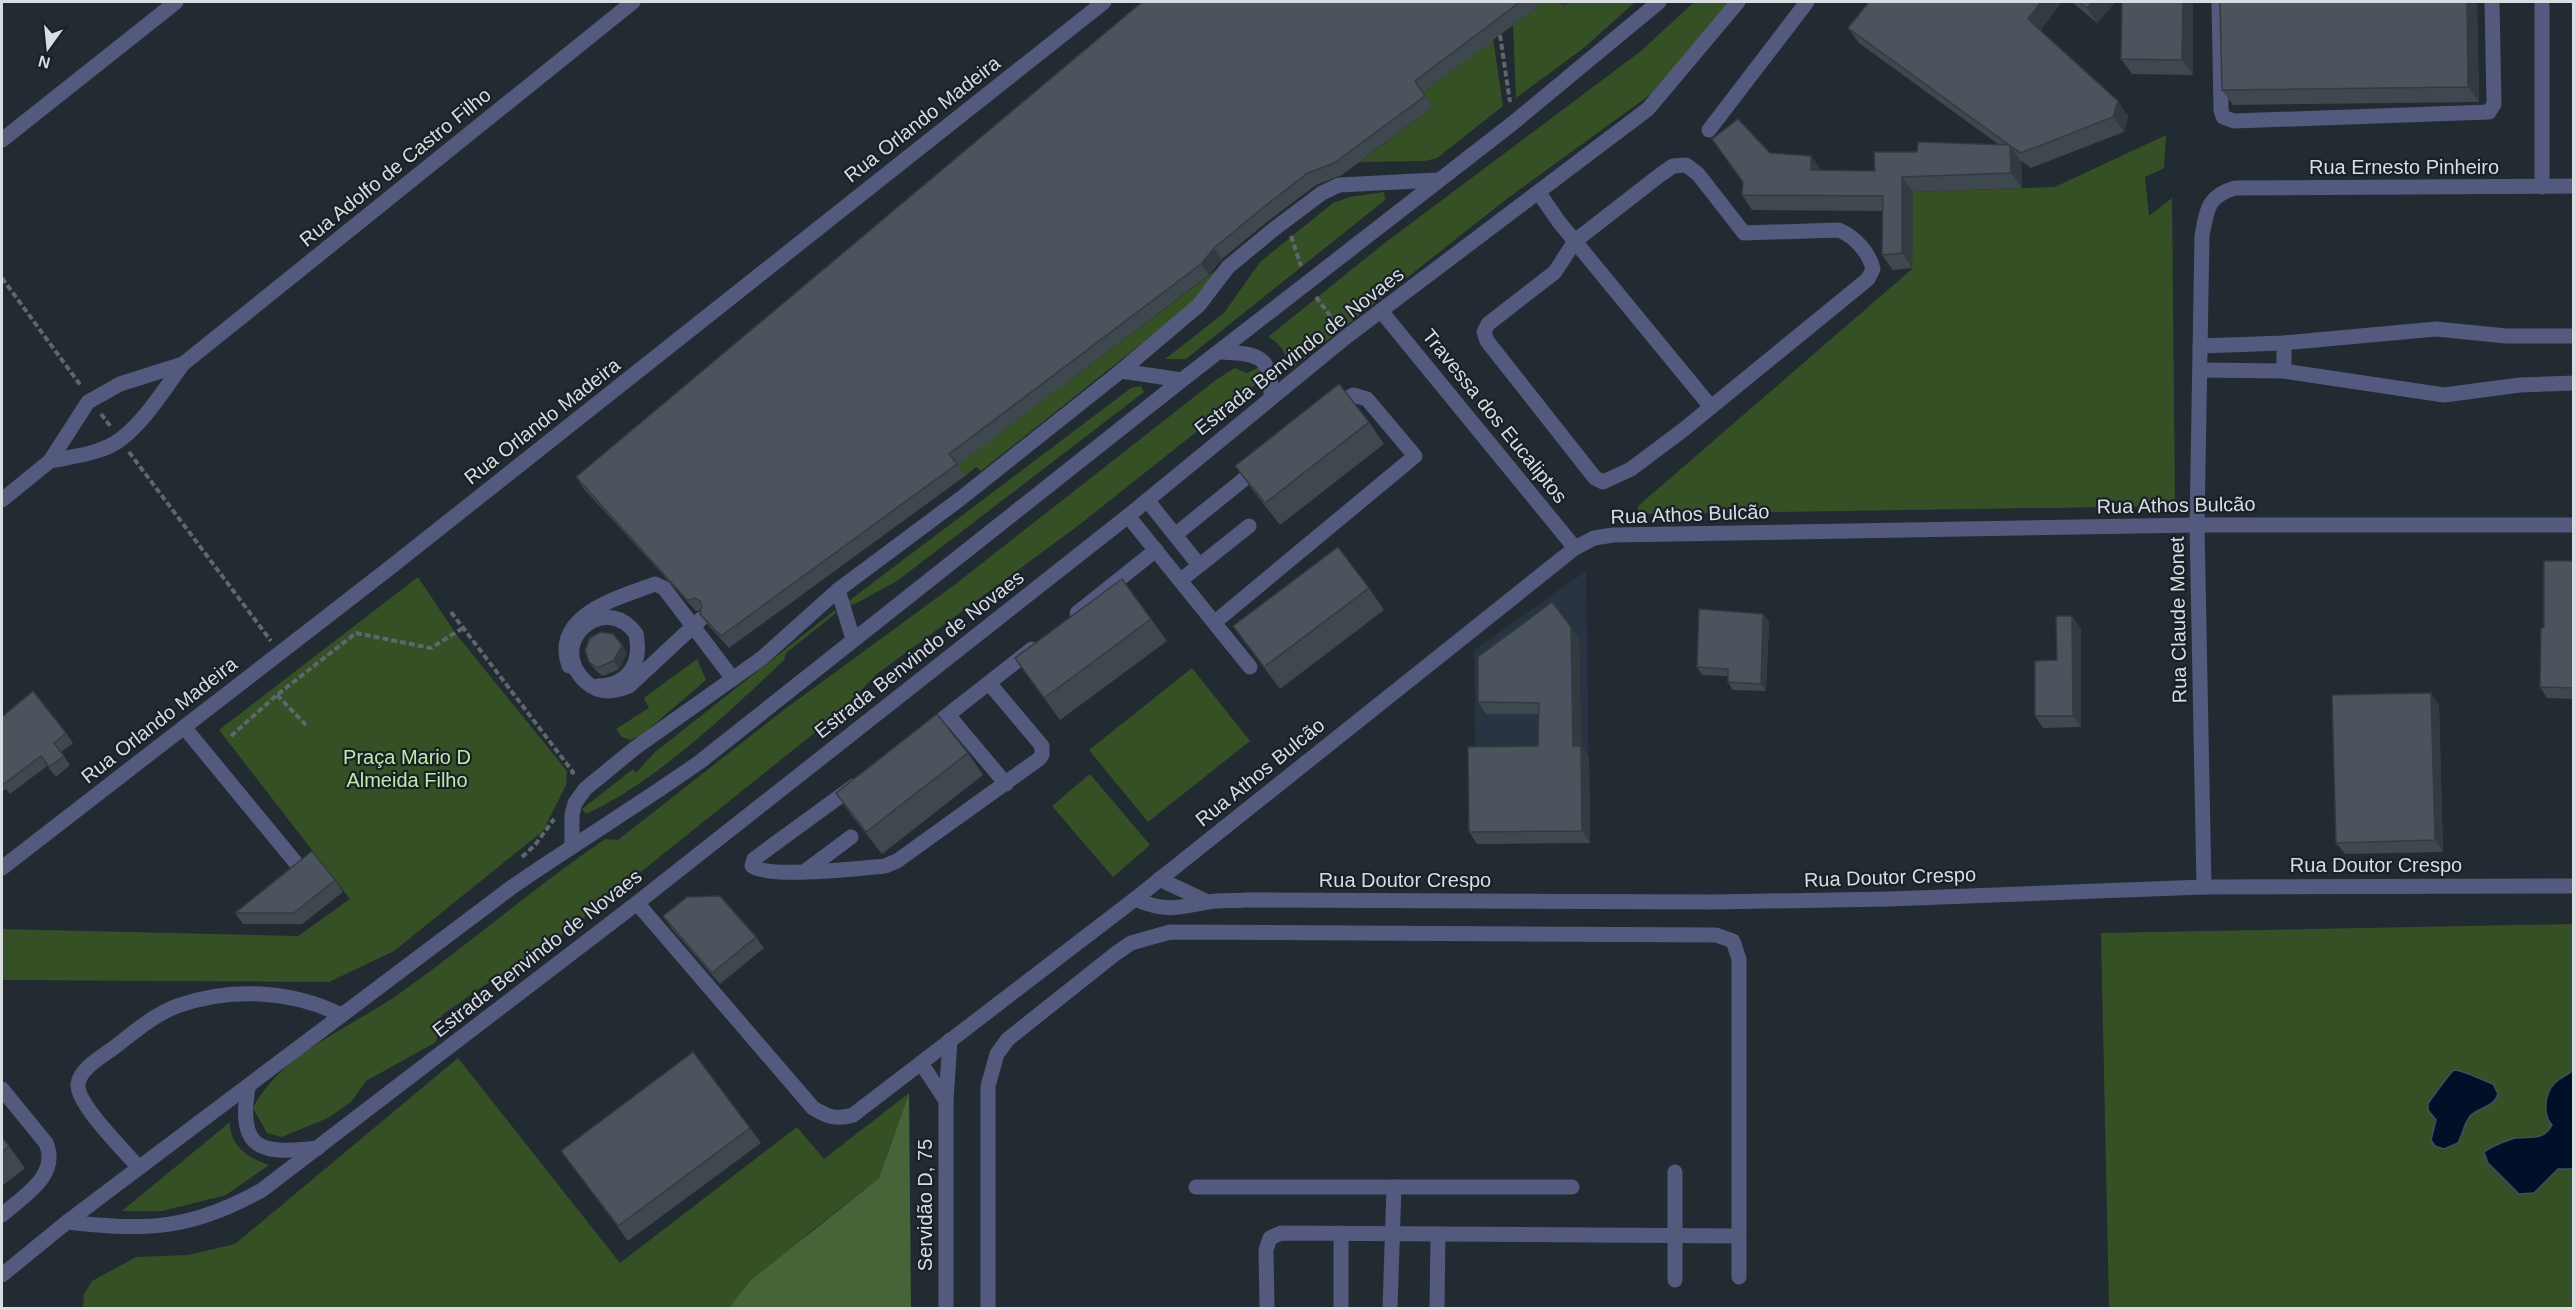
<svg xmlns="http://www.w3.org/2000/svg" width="2575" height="1310" font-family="Arial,sans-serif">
<rect width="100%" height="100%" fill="#222a32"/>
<path fill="#283441" d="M1586,571L1590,843L1477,844L1474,650Z"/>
<g fill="#365026">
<path d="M1544,2H1635L1585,47L1516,98L1513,25Z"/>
<path d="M1694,2H1729L1658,89L1508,198L1291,369C1286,355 1282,344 1268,337L1382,245L1641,51Z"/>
<path d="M1493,39L1503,106L1437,158L1425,161L1360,162L1433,107L1423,92Z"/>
<path d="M2166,135L2164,168L2145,177L2149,216L2172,198L2175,506L1638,514V506L1912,269L1913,192L2055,187Z"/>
<path d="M1384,192L1385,200L1186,359H1165L1224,313L1260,262L1333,203L1350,197Z"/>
<path d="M1223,265L1206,292L981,471L976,467L965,476L957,465Z"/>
<path d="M1259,367L1263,379L1079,525L877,674L833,718L577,923L530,959L486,984L442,1015L436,1042L366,1081L351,1102L328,1118L282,1137L267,1133L253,1108C282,1052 353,1027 403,991C471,942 535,887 605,839L618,840L785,709L953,586L1217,379L1235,368L1247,373Z"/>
<path d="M1141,386L1144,392L897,581L855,604L846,606V603L1131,388Z"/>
<path d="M418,577L456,634L567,771L566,785L543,831L394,951L329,982L2,980V929L298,936L350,899L219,730Z"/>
<path d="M835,610L836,613L786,653L784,660C731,711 653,784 586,814L582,809L633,769L636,773L654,753Z"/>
<path d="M697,659L706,680L643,734L631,740L622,737L616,729L649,708L644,698Z"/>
<path d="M1192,668L1250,741L1148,822L1089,750Z"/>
<path d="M1090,774L1150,845L1113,877L1052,806Z"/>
<path d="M2573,924V1308H2109L2101,933Z"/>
<path d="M458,1058L620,1263L797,1127L824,1159L909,1093L879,1178L810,1232L729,1308H83L84,1294L92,1281L136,1257L188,1255L235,1244Z"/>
<path d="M230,1122C229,1145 249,1159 269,1165L226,1195L162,1211H122Z"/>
</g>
<path fill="#476338" d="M909,1093L911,1308H729L750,1281L879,1178Z"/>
<g fill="#001028" stroke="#414e60" stroke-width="1.5">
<path d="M2454,1070C2463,1070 2482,1080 2493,1084L2498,1094C2494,1107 2480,1107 2471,1115C2464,1122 2463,1134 2458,1143L2444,1149L2435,1146L2431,1140L2436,1120L2428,1110V1104C2430,1100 2451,1072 2454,1070Z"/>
<path d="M2573,1070V1169H2558L2534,1193L2519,1194L2488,1163L2484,1152C2491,1147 2503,1142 2512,1139C2526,1135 2543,1143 2552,1125C2543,1116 2544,1094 2554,1084C2559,1078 2567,1076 2573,1070Z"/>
</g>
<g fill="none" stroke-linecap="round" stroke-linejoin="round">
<g stroke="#5f666d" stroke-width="4" stroke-dasharray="6 3" stroke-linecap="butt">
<path d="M1500,35L1510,102"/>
<path d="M1291,236L1301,266"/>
<path d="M2,278L81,386"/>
<path d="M1316,297L1337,325"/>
<path d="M101,414L111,427"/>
<path d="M129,452L271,641"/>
<path d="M451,612L573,772L571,777"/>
<path d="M277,695L306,725"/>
<path d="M231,736L277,695L356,633L431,648L463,628"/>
<path d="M522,857L535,845L554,819"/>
</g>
<g stroke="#54597e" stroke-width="15">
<path d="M2219,2L2221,110L2223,117L2234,121L2489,112L2494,104L2492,2"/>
<path d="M2542,2V187"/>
<path d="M1709,130L1807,2"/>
<path d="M2,140L176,2"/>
<path d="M1686,165L1698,174L1744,233L1839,230C1855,237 1869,252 1873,269L1868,279L1683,430L1631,469L1603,482L1595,478L1487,341L1484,332L1488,324L1555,272L1575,241L1660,175L1673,166Z"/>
<path d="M1539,193L1559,222L1711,407"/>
<path d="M1381,311L1575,548"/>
<path d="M2284,343V371"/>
<path d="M2200,346L2284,343L2436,329L2506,336H2574"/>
<path d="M1220,352C1257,354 1272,354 1271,396"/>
<path d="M2200,370L2284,371L2444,395L2520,385L2574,383"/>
<path d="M1121,371L1182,380"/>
<path d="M50,461C73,456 102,454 121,439C146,420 164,389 183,364L633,2"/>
<path d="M2,500L50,461L88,402L120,384L183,364"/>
<path d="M1147,500L1199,565"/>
<path d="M1128,516L1250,667"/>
<path d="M1175,535L1259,467"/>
<path d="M1181,580L1249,526"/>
<path d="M838,590L853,639"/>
<path d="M1077,613L1156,550"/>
<path d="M1215,622L1415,456L1367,399L1353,395L1334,407"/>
<path d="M569,666C551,615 618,598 655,584L664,588L733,679"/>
<path d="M598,686C629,685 642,663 636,634"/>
<path d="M949,716L1006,784"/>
<path d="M184,727L296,863"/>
<path d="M926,732L1032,649"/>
<path d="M854,786L754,859L752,866C768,879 862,868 885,866L897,861L1039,759L1042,755V746L989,683"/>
<path d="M572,845V815L575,803L585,789L635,748L762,658L838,590L960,499L1121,371L1199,305L1228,267L1274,229L1322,193L1339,185L1437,180"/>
<path d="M2,868L387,570L1104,2"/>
<path d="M804,872L851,837"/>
<path d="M1159,879L1208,902"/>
<path d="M2204,887L2197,525L2202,236C2207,210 2207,196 2235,188L2574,186"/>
<path d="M1135,899C1164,912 1179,908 1208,902C1220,900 1233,901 1245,900L1713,902L1889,899L2204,887L2574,886"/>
<path d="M637,903L813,1108C828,1117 836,1120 853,1115L1135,899L1575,548L1594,538L1613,535L2197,525H2574"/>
<path d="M921,1063L946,1101"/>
<path d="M248,1088C237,1152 263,1154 318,1148"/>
<path d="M2,1089L46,1143C60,1176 23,1196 2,1215"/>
<path d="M139,1168C126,1152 76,1104 78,1084C80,1069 101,1057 112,1049C132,1034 153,1015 177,1006C229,987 292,990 341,1015"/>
<path d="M1675,1172V1280"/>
<path d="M1196,1187H1572"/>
<path d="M67,1222C147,1231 191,1230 262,1190L637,903L1128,516L1346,337L1648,109L1738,2"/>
<path d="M1341,1233V1308"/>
<path d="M2,1275L67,1222L512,887C574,844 639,805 701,761L1182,380L1513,123L1659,2"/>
<path d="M946,1308V1101L950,1040"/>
<path d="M988,1308V1086L997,1054L1008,1039L1115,954L1131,943L1170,932L1716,935L1733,941L1739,959V1277"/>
<path d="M1267,1308L1266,1250L1270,1238L1281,1233L1738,1236"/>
<path d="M1390,1308L1394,1187"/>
<path d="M1437,1308L1438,1234"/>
</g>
<path stroke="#54597e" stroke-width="15" d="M636,634C605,590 544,643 586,682C599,694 613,693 629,686L701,619"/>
</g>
<g fill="#40484f">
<path d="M1142,2H1544L1423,92L1433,107L1342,175L1316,185L1268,221L1222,259L1209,275L958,465L965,476L729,648L708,625L700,614L701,610L696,611L584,489L576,477Z"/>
<path d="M2072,2H2115L2097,23Z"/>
<path d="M2193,2V75L2132,74L2121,59Z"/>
<path d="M2477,2L2479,102L2233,105L2222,90Z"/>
<path d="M1848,28L2041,31L2128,116L2124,132L2031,168L2021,161L2022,188L1913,192L1912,268L1893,270L1882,255V211L1752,210L1742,195L1770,153L1811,156L1821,170L1875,171L1917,152L1998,144L1859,43Z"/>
<path d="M1369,422L1384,444L1280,525L1251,488L1235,466Z"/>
<path d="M2574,561V699L2547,698L2540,687L2544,628Z"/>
<path d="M1369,588L1384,610L1280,689L1233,626Z"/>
<path d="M1763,614L1769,622L1766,691L1733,690L1728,682V676L1702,675L1697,667Z"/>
<path d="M1151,619L1167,641L1060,720L1015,658Z"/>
<path d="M2081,628V727L2043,728L2035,716Z"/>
<path d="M1579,638L1581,746L1589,757L1590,843L1477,844L1469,832L1538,746L1539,714H1486L1478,702Z"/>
<path d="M622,645L627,653L619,669L603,676L595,670L589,662Z"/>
<path d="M2439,705L2443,852L2345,854L2336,843Z"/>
<path d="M2,717L66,733L73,743L61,752L70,765L56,777L47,766L10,794L6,789L2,792Z"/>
<path d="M968,753L983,775L882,854L851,815L836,793Z"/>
<path d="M335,880L343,892L302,924H243L235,913Z"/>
<path d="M663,916L756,937L764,948L720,984L671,928Z"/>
<path d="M750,1128L761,1143L628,1241L561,1151Z"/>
<path d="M2,1137L25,1168L2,1186Z"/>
</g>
<g fill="#343b40">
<path d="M1559,2H1570L1564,8Z"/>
<path d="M2041,2H2062L2038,34L2028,19Z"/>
<path d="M2092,2H2115L2097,23L2087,8Z"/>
<path d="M2183,2H2193V75L2182,60Z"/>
<path d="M2467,2H2477L2479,102L2468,87Z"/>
<path d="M2118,101L2128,116L2124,132L2113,117Z"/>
<path d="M2010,146L2021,161L2022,188L2011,173Z"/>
<path d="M1811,156L1822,171L1811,170Z"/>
<path d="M1902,177L1913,192L1912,268L1902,253Z"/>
<path d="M1214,248L1222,259L1209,275L1201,264Z"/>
<path d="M1763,614L1769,622L1766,691L1761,684Z"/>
<path d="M2072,616L2081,628V727L2073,716Z"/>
<path d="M1571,627L1579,638L1581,757L1573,746Z"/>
<path d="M622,645L627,653L619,669L613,661Z"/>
<path d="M2431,693L2439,705L2443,852L2435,840Z"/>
<path d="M1581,746L1589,757L1590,843L1582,831Z"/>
</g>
<g fill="#4b545c" stroke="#343b40" stroke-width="1.5">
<path d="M1142,2H1520L1415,81L1425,96L1334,163L1308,173L1260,210L1214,248L1201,264L949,454L957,464L721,636L700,614L702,606L700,601L695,598L687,600L576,477Z"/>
<path d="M1869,2H2041L2028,19L2118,101L2113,117L2021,153L2010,146L2011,173L1902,177V253L1882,255L1883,196L1742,195L1743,182L1712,139L1738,119L1770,153L1811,156V170L1875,171L1874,152H1917L1918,142L2009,145L1848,28Z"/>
<path d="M2079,2H2092L2087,8Z"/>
<path d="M2122,2H2183L2182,60L2121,59Z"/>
<path d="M2220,2H2467L2468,87L2222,90Z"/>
<path d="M1339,384L1369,422L1265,503L1235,466Z"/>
<path d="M1338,547L1369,588L1264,667L1233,626Z"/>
<path d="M2544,561H2574V688L2540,687L2541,628H2544Z"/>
<path d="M1122,579L1151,619L1044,698L1015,658Z"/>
<path d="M1552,602L1571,627L1573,746H1581L1582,831L1469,832L1468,747L1538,746L1539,703L1478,702V657Z"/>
<path d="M1699,609L1763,614L1761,684L1728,682V669L1697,667Z"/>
<path d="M2056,616H2072L2073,716H2035V661L2057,660Z"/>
<path d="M601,632L613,634L622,645L613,661L597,668L589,662L585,650L590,638Z"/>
<path d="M33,691L66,733L54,743L64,756L49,767L41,756L4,784L2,782V717Z"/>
<path d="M2431,693L2435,840L2336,843L2332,695Z"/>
<path d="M937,714L968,753L866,832L836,793Z"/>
<path d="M312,851L335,880L294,913H235Z"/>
<path d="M720,896L756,937L712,973L663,916L687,897Z"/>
<path d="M693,1052L750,1128L618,1226L561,1151Z"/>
<path d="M2,1137L9,1146L2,1152Z"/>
</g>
<g text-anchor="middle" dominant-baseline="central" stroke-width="4.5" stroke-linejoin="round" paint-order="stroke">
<g font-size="20" fill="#d8dde2" stroke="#192028">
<text transform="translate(922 119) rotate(-38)">Rua Orlando Madeira</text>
<text transform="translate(395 167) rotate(-39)">Rua Adolfo de Castro Filho</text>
<text x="2404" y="167">Rua Ernesto Pinheiro</text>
<text transform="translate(1299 351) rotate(-38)">Estrada Benvindo de Novaes</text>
<text transform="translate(1495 416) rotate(51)">Travessa dos Eucaliptos</text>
<text transform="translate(542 421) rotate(-38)">Rua Orlando Madeira</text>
<text transform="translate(2176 505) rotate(-1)">Rua Athos Bulcão</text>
<text transform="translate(1690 514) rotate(-2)">Rua Athos Bulcão</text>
<text transform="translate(2178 620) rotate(-91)">Rua Claude Monet</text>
<text transform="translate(919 654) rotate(-38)">Estrada Benvindo de Novaes</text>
<text transform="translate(159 720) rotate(-38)">Rua Orlando Madeira</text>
<text transform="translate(1260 772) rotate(-39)">Rua Athos Bulcão</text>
<text x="2376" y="865">Rua Doutor Crespo</text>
<text transform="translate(1890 877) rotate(-2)">Rua Doutor Crespo</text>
<text x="1405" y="880">Rua Doutor Crespo</text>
<text transform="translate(537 953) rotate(-38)">Estrada Benvindo de Novaes</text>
<text transform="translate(925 1205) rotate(-90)">Servidão D, 75</text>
</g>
<g font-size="20" fill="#beeba6" stroke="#192028">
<text x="407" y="757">Praça Mario D<tspan x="407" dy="23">Almeida Filho</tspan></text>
</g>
</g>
<rect width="2575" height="1310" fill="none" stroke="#d8dde2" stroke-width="6"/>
<g transform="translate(48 48) rotate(195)" stroke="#192028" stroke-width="4.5" paint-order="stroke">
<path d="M0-4.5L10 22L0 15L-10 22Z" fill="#d8dde2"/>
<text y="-9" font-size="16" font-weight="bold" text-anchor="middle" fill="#d8dde2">N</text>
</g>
</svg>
